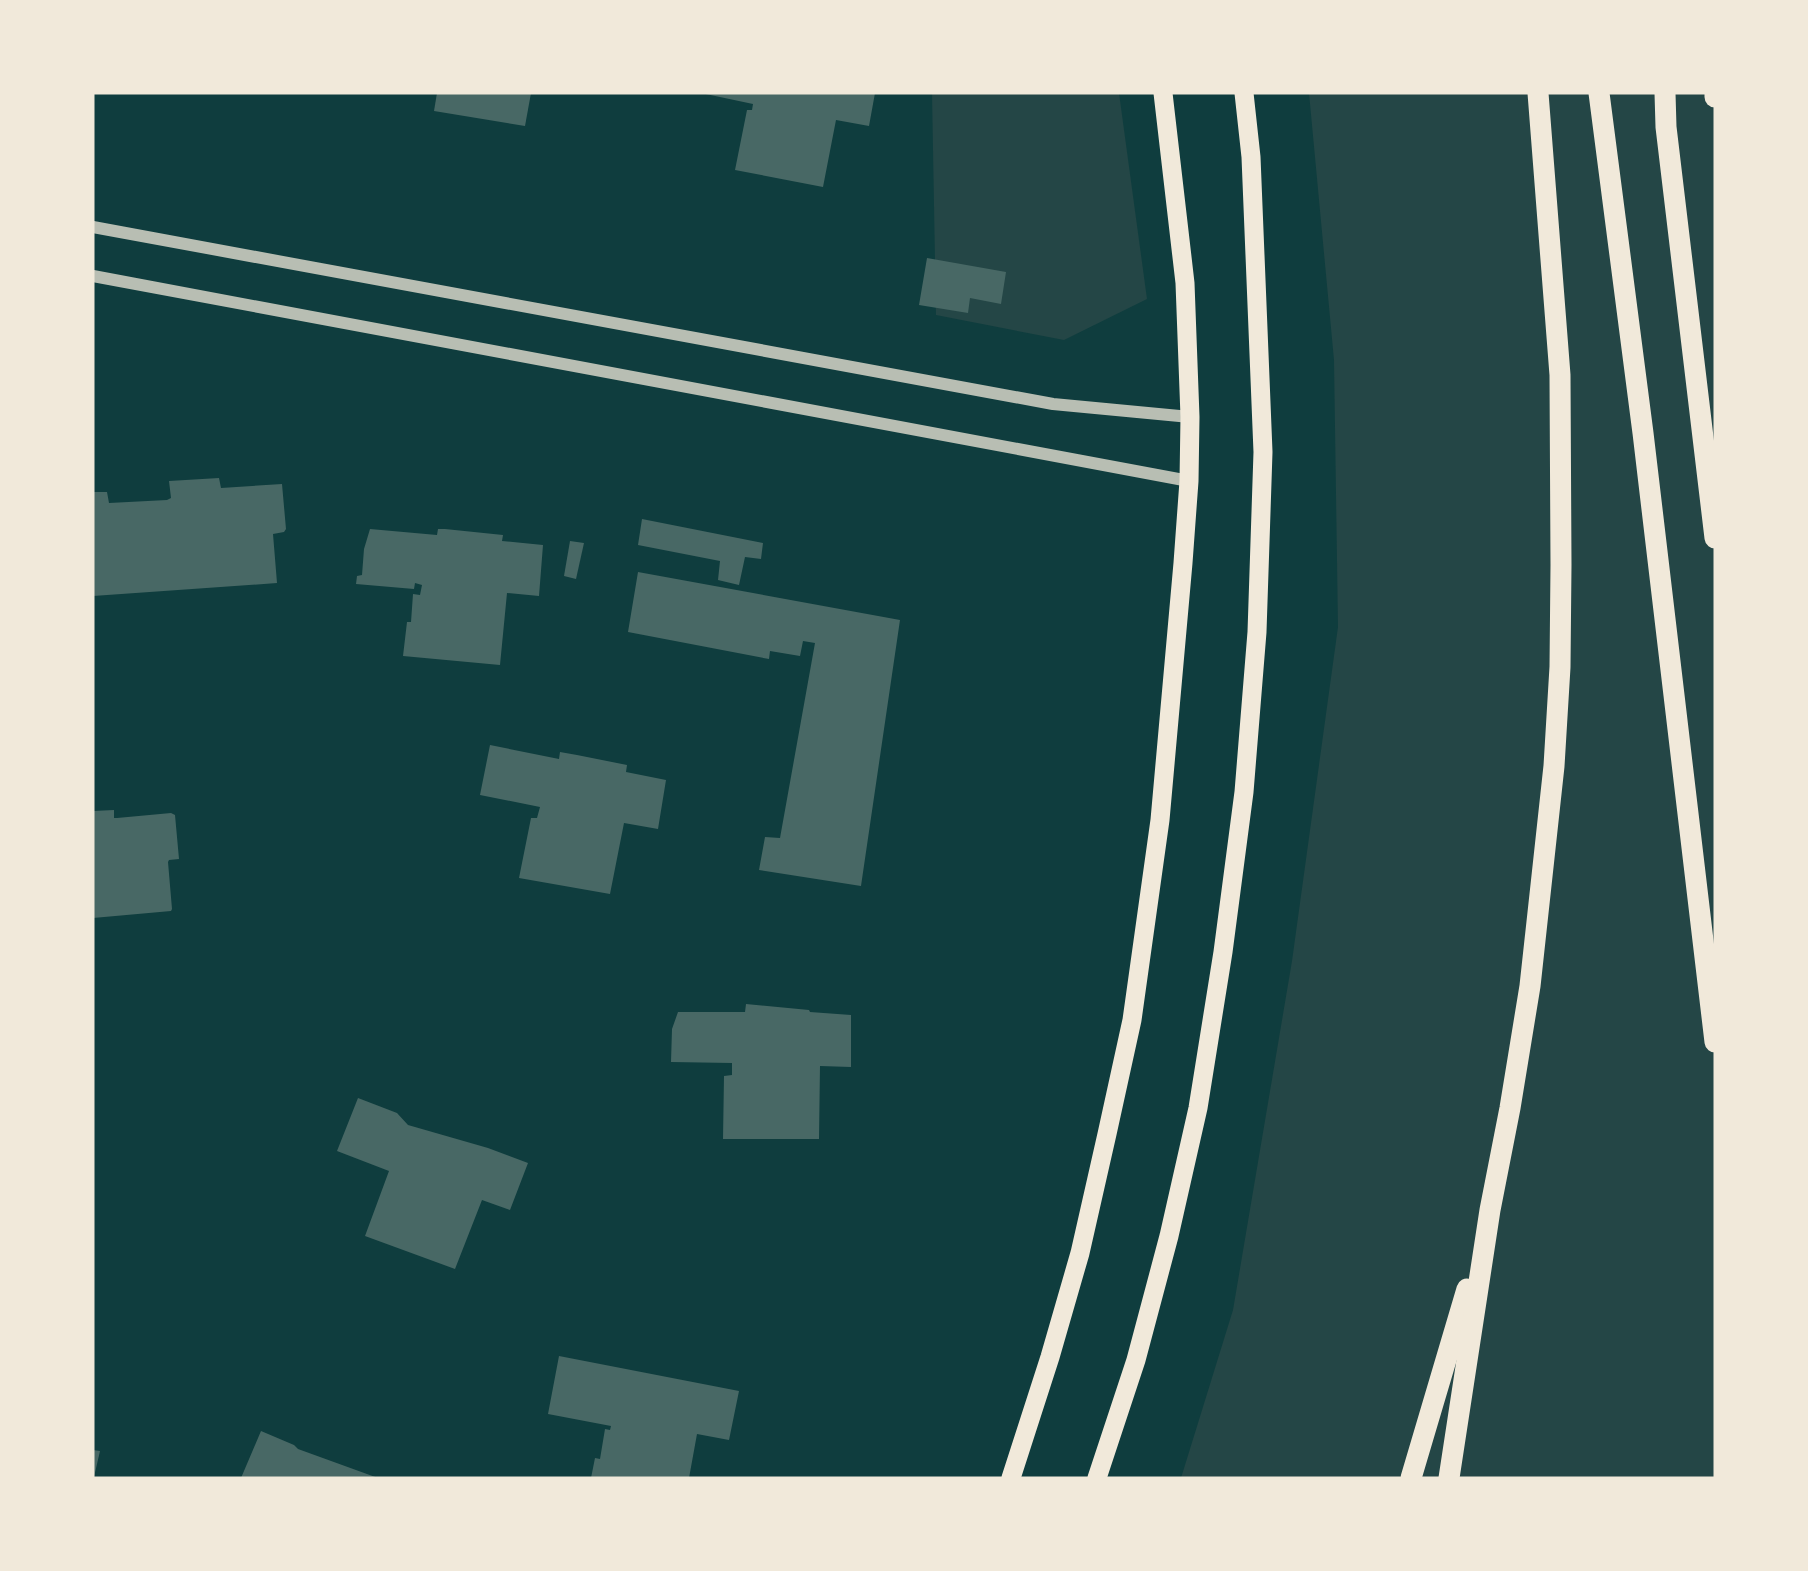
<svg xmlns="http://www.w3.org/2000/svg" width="1808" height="1571" font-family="Jost,sans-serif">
<rect width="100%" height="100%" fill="#0f3d3e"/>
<g fill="#244646">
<path d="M932,93H1119L1147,299L1064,340L936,315Z"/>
<path d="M1309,93H1715V1478H1181L1233,1310L1292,961L1338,627L1334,360Z"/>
</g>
<g fill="#486865">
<path d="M437,93H531L525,126L434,111Z"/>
<path d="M701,93H875L869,126L836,120L823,187L735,170L747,110H752L753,104Z"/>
<path d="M927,258L1006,272L1001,304L970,298L968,313L919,305Z"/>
<path d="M219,478L221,488L282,484L286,529L284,532L273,534L277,583L93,596V492H107L109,503L167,500L171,498L169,481Z"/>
<path d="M642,519L763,543L761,559L745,557L739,585L718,580L720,561L638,545Z"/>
<path d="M370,529L437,535L438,529H445L503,535L502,541L543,545L539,596L507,593L500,665L403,656L407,622H411L413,594L420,595L422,585L415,583L414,589L356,584L357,576L362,575L364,549Z"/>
<path d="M570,541L584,543L576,579L564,576Z"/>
<path d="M638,572L900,620L861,886L759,870L765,837L780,838L815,643L803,641L800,656L770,651L769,659L628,632Z"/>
<path d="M490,745L559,759L560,752L577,755L627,765L626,772L666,780L658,829L624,823L610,894L519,878L531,818H537L540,807L480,795Z"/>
<path d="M114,810V818H117L171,813L175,815L179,859L169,860L168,862L172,909L171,911L93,918V811Z"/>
<path d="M746,1004L809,1010L810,1012L851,1015V1067L820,1066L819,1139H723L724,1076L732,1075V1063L671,1062L672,1029L678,1012H745Z"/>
<path d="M358,1098L397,1113L408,1125L488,1148L528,1163L510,1210L482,1200L455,1269L365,1236L389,1171L337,1151Z"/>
<path d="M559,1356L739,1391L729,1440L697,1434L689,1478H591L595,1458L600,1459L605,1429L610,1430L611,1426L548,1414Z"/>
<path d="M261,1431L294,1445L298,1449L378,1478H241Z"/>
<path d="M93,1450L100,1451L94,1477L93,1476Z"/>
</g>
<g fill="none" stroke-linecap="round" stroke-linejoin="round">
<g stroke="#b8beb3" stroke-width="12">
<path d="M93,227L1053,404L1190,417"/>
<path d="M93,276L1189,481"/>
</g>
<g stroke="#f1e9da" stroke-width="19">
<path d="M1011,1478L1050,1357L1080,1253L1107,1134L1132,1020L1160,820L1183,563L1189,481L1190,417L1185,283L1163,93"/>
<path d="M1097,1478L1136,1360L1169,1236L1198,1108L1223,952L1244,792L1257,632L1263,452L1251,157L1244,93"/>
</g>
<g stroke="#f1e9da" stroke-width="21">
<path d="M1599,93L1643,433L1715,1042"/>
<path d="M1665,93L1666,127L1715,538"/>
<path d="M1715,93V97"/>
<path d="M1411,1478L1467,1289"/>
<path d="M1449,1478L1490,1210L1510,1108L1530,986L1554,766L1560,667L1561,565L1560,375L1538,93"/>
</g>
</g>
<rect width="1808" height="1571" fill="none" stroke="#f1e9da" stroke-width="189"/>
</svg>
